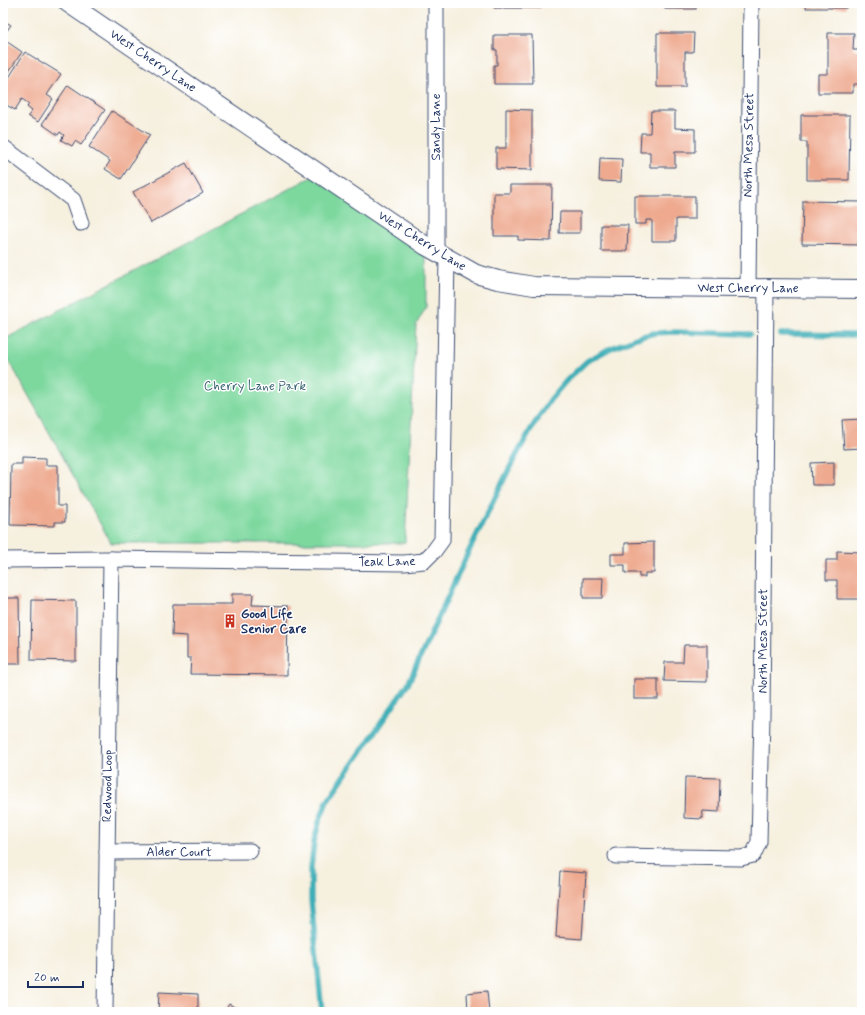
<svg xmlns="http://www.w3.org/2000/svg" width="865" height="1015" font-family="Mynerve,sans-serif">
<rect width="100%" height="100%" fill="#fff"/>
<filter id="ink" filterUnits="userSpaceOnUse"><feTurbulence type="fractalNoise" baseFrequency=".025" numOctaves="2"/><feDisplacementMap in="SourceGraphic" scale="8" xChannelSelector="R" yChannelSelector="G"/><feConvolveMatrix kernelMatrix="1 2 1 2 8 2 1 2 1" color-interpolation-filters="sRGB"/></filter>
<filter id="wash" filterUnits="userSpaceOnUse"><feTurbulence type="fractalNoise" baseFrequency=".012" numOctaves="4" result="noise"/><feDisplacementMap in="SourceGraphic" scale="16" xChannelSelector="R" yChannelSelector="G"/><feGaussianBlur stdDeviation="0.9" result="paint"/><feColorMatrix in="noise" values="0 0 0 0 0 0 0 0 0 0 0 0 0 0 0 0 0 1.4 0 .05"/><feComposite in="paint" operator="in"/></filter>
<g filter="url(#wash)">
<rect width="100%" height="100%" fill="#f6f0df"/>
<path fill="#7dd89e" stroke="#4c847e" d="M319,173L426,246V307L416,325L405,543H111L3,350V340Z"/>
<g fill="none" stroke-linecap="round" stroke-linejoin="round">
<g stroke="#3daeb7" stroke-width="5.5">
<path d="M781,334L862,335"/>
<path d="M322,1012L311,900V867L314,842L319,822L327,801L408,684L466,557L510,467L531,429L550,400L566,381L587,361L609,349L636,338L654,333L675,332L750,334"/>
</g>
</g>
<g id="blocks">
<g fill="#eea98e">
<path d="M495,3H541V8H494Z"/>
<rect x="665" y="3" width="31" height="6"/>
<rect x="806" y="3" width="40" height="5"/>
<path d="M3,20L11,25L3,36Z"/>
<path d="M657,33H694L693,52H685V87H657Z"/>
<path d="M828,33H854L853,50H862V84H853V93H818V74H828Z"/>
<path d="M494,35H532L533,84H494V65H497V50H494Z"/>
<path d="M3,39L22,52L3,80Z"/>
<path d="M25,52L61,74L47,95L53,99L38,122L28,116L32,111L27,107L29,104L22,99L15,110L3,103V87Z"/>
<path d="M68,85L105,110L81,145L75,141L72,146L61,140L64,135L60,132L58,135L42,124Z"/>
<path d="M506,109L532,110V170L496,169V148H506Z"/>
<path d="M112,111L150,135L121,179L105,169L110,161L89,147Z"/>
<path d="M651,111H675V128L695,129V152H675V167H650V152H640L641,133H650Z"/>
<path d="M801,115H850L849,180H807V142H801Z"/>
<path d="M600,158L622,159L621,182L599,181Z"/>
<path d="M186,163L203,193L151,223L133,192Z"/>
<path d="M510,185H552L551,241L518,240V236H494V193H510Z"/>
<path d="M635,196H695V219H676V241H652V220H646V224H635Z"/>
<path d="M803,201L862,202V245L802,244Z"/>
<path d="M560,212H580V233H559Z"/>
<path d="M601,225H628L627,251H601Z"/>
<path d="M862,419V448L844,449L842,420Z"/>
<path d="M22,457L46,458V465H58V506H65V522H55V526L10,525L11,464H22Z"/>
<path d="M834,462V485H812L811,463Z"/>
<path d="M654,542V573H645V577H639V573H625V565H611V554H625V543Z"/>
<path d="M837,551L862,552V599H837V580H826V560H837Z"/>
<path d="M583,578H603L602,598H583Z"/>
<path d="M232,594H253L252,605L288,606L287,675L190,674L191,658H187V636L172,635L173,604H232Z"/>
<path d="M3,598H19L20,664H3Z"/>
<path d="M32,600L76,601V661L31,660Z"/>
<path d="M684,645H707V682L664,681L665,662H683Z"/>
<rect x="634" y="679" width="24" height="20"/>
<path d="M685,777L720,778L719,812L703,811L702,819L684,818Z"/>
<path d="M560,871L586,873L582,939L556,937Z"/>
<path d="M487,991L489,1012H468L467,993Z"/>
<path d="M159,992L198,994V1012H158Z"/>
<path d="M229,1004L243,1012H224Z"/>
</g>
</g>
</g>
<g filter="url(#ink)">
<use href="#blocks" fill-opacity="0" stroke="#3c4c71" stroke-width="1"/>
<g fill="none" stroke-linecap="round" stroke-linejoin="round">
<g stroke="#3c4c71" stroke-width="17">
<g id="minor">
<path d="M436,3V251"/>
<path d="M3,147L73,200L81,223"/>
<path d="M748,288L751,3"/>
<path d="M3,560L111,559L404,563L424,561L434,551L442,540L447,257"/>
<path d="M107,852L250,851"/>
<path d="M616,856L741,858L753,855L759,842L762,717L766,288"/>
<path d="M105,1012L111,559"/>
</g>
</g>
<g stroke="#3c4c71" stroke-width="20">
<path id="tertiary" d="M68,3L426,246L476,274L498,280L534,286L862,289"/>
</g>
<use href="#minor" stroke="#fff" stroke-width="15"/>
<use href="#tertiary" stroke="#fff" stroke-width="18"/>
</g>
</g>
<defs>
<g id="building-bare" transform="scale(1.08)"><path d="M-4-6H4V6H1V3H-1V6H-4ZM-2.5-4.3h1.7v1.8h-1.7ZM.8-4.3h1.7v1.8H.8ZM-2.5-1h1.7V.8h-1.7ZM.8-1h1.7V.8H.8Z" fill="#c8321e" stroke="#fff" stroke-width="2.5" paint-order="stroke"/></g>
</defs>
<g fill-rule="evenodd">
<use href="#building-bare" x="230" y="621"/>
</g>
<g text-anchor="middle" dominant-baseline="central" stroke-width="3" stroke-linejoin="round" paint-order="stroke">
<g font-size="13" fill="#1b2f5e" stroke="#fff">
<text transform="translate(153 61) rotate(34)">West Cherry Lane</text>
<text transform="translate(436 127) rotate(-90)">Sandy Lane</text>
<text transform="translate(749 145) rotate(-89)">North Mesa Street</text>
<text transform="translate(422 241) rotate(32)">West Cherry Lane</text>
<text x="748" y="288">West Cherry Lane</text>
<text transform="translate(387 562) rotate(-1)">Teak Lane</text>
<text transform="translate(763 641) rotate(-90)">North Mesa Street</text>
<text transform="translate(108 786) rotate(-89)">Redwood Loop</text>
<text x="179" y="852">Alder Court</text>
</g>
<g font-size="13" fill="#386271" stroke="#fff">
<text x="255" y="386">Cherry Lane Park</text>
</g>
<g font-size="13" font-weight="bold" fill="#1b2f5e" stroke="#fff" text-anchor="start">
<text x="241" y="614">Good Life<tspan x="241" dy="15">Senior Care</tspan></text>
</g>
</g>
<rect width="865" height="1015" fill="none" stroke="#fff" stroke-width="16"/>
<path d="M28 981v6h55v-6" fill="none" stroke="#1b2f5e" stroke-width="2"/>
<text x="34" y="981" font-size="12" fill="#1b2f5e" stroke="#ffffff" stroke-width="3" paint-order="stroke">20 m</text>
</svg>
